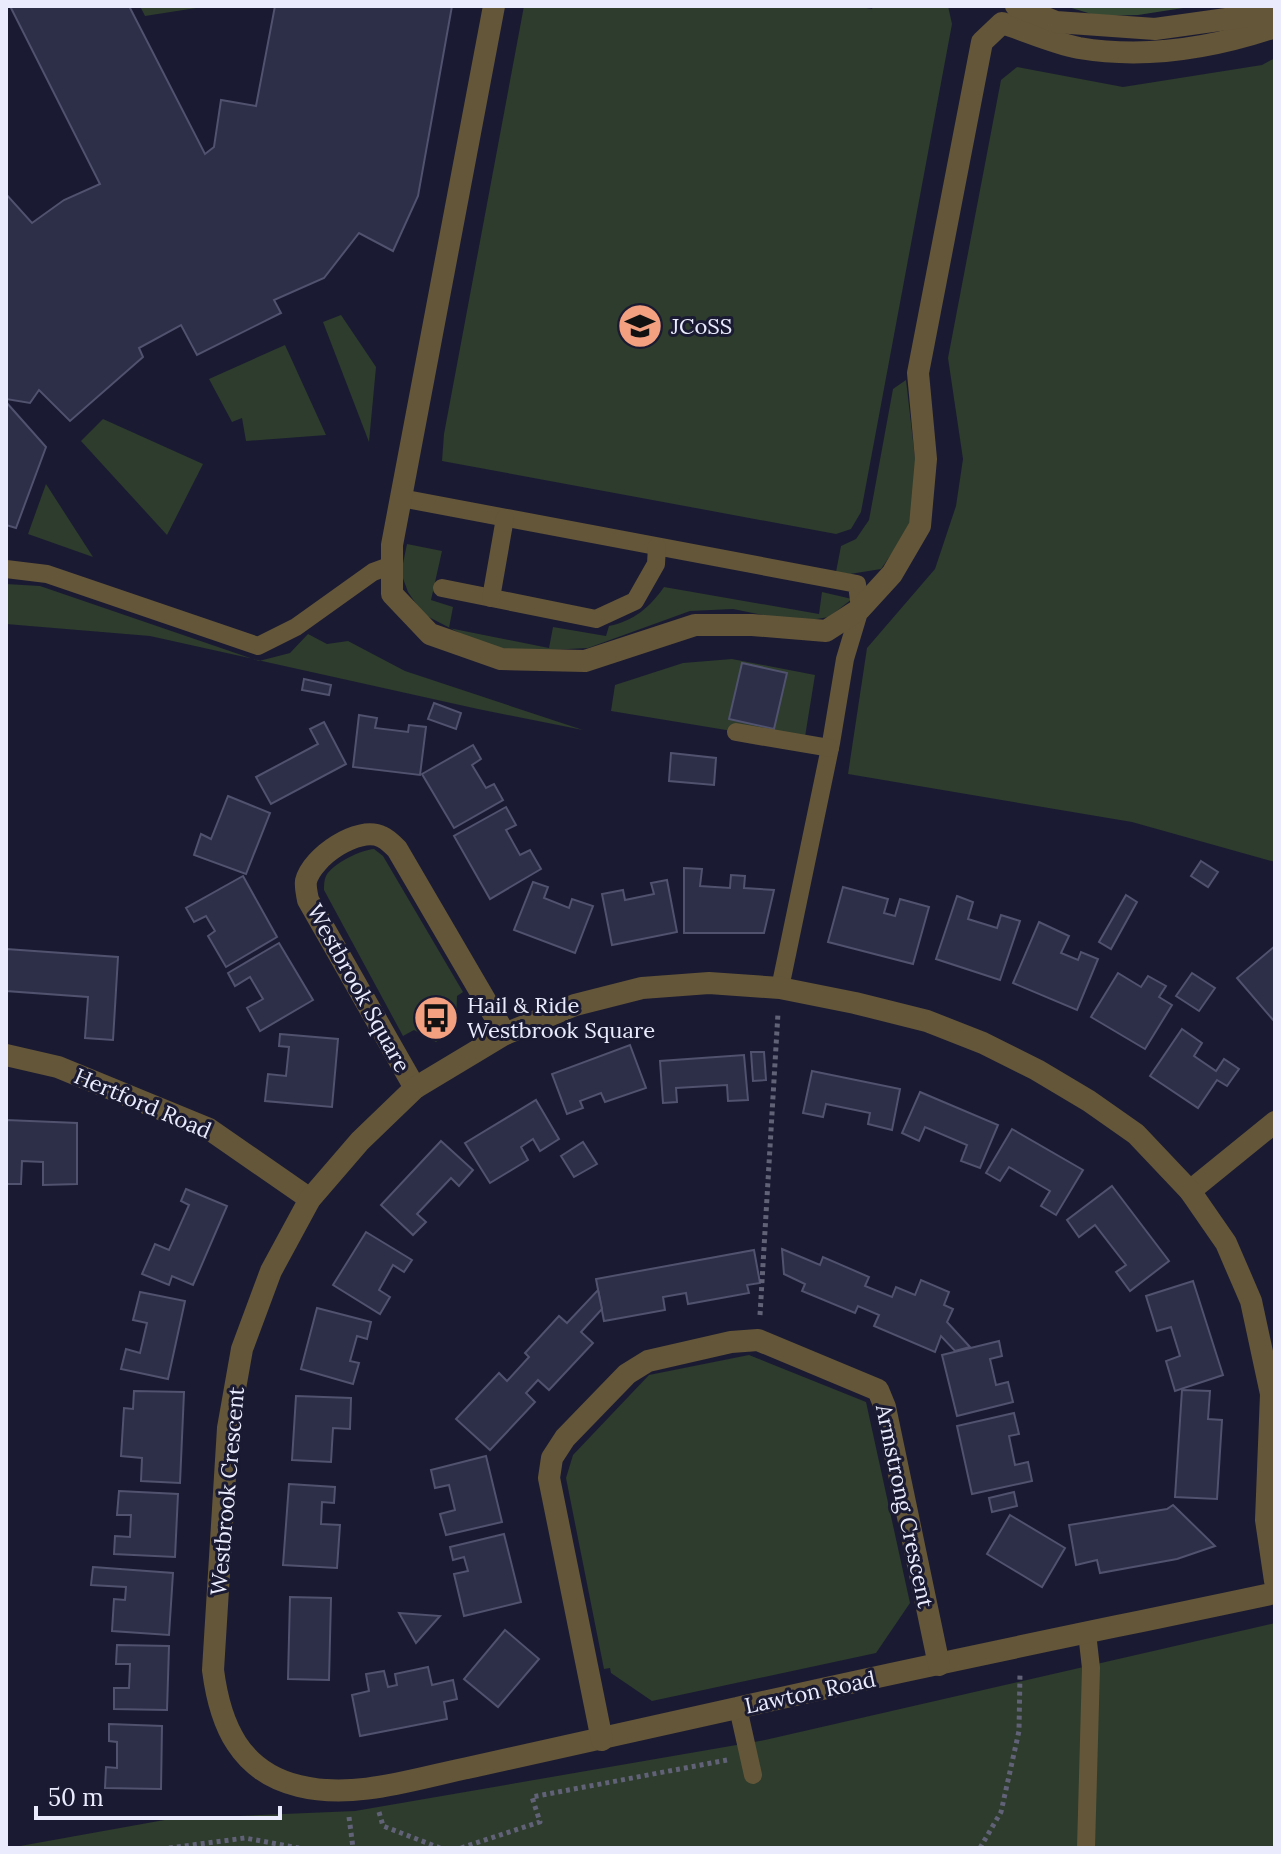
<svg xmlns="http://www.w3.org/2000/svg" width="1281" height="1854" font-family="Lora,serif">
<rect width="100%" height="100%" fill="#1a1a32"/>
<g fill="#2d3c2c">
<path d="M140,6H209L145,16Z"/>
<path d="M524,6H854L872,9L873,6H948L952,24L861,512L851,529L836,534L442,461L444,434Z"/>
<path d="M1275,58V862L1132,822L848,774L867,648L935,569L956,506L963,459L948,358L1001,80L1017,67L1123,87L1262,65Z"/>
<path d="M341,315L376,367L369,442L323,322Z"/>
<path d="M285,345L326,435L246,441L242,418L232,422L209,379Z"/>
<path d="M906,380L916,467L912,524L881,569L850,574L836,572L841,546L856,539L869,520L893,389Z"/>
<path d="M103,419L203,464L167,535L81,441Z"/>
<path d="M46,484L93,557L28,534Z"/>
<path d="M407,544L442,551L431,600L453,607L449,628L549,648L553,627L606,636L609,626C634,621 650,607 664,587L819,614L822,592L852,599L829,617L798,622L733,609L690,611L588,648L511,652L477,642L423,614L408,592L401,573Z"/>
<path d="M6,584L40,586L259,661L290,653L308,634L327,644L348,641L405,671L583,730L478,709L150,636L6,624Z"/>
<path d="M732,659L815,675L804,743L611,711L615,685L683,663Z"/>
<path d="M374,849L383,856L463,992L457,996L456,1029L436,1042L414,1030L403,1036L324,890C324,885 324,880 326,876C333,863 361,850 374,849Z"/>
<path d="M749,1355L866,1402L910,1603L876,1653L652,1701L611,1673L610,1668L604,1669L566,1478L573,1455L649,1375Z"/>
<path d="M1275,1623V1848H9L170,1819L355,1811L765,1740Z"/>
</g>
<path fill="#354933" d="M1065,6H1196L1138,15L1098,16Z"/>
<g fill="#2d2e48" stroke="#50526e" stroke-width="2">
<path d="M10,6H129L205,154L214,147L221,100L256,106L275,6H452L418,196L393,251L359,233L324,278L274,300L281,313L197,355L181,325L139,348L143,357L70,421L39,390L30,403L6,399V194L32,223L64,200L100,184Z"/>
<path d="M6,402L46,447L16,528L6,525Z"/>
<path d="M742,663L787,673L774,729L729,719Z"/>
<path d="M304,679L331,685L329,695L302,690Z"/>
<path d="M434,703L461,713L456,729L428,719Z"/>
<path d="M359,715L377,718L375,728L408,732L409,725L426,727L420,775L353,767Z"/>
<path d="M324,722L346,764L271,804L256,777L318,744L310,729Z"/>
<path d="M473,745L481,759L472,765L486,788L494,784L503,800L454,828L422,774Z"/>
<path d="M671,753L716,758L714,785L669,781Z"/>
<path d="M228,796L270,813L246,874L194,855L201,834L211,839Z"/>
<path d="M506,807L516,825L506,830L520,855L530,850L541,869L490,899L454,836Z"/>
<path d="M1201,861L1218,872L1208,887L1191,876Z"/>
<path d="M684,868L702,869L700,886L730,888L731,875L745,876L744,888L774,890L764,933H684Z"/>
<path d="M243,876L277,937L226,967L208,936L215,931L206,916L194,922L186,908Z"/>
<path d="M667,880L677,932L612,945L602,894L623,890L625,900L654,894L651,883Z"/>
<path d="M533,882L548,887L544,898L569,908L572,899L593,906L575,953L514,930Z"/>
<path d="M843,887L888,899L884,913L895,916L900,899L929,907L913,964L828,942Z"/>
<path d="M1126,895L1137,902L1111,949L1099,942Z"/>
<path d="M957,896L973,902L968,919L997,928L1001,915L1020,921L1000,980L936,959Z"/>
<path d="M1039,922L1069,936L1061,953L1078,960L1081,952L1098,959L1077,1010L1013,983Z"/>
<path d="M279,943L313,1000L260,1031L247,1008L263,999L250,977L235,986L228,973Z"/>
<path d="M1275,946V1021H1274L1237,978Z"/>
<path d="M6,949L118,957L113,1040L85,1038L88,997L6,991Z"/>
<path d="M1118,973L1141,987L1148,976L1166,986L1159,997L1172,1005L1145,1049L1091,1017Z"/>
<path d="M1192,973L1215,988L1199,1011L1176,996Z"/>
<path d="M1182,1029L1202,1043L1194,1056L1216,1071L1224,1059L1239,1069L1227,1086L1217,1080L1198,1108L1150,1076Z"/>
<path d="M280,1034L338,1039L332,1107L265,1101L268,1074L286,1076L289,1047L279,1046Z"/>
<path d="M630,1045L646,1088L605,1102L601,1093L580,1101L583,1108L567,1114L552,1074Z"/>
<path d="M751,1052H764L766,1080L753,1081Z"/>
<path d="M744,1055L748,1100L728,1101L727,1085L676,1088L677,1102L663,1103L660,1061Z"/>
<path d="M812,1071L900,1089L892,1130L868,1124L870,1113L826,1104L823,1117L803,1113Z"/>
<path d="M920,1092L998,1125L980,1168L961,1161L967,1145L925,1127L919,1141L902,1133Z"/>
<path d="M536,1100L559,1139L540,1151L533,1139L521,1147L528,1160L490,1183L465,1143Z"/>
<path d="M6,1120L77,1123V1184L43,1185V1162L22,1161L21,1184H6Z"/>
<path d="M1012,1129L1083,1170L1056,1215L1041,1206L1050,1191L1009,1167L1000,1181L986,1173Z"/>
<path d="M441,1141L473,1170L459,1186L451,1178L417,1214L426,1222L413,1235L381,1205Z"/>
<path d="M583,1142L597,1164L574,1177L561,1156Z"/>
<path d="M1112,1186L1169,1261L1130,1291L1116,1272L1126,1265L1095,1225L1079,1237L1067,1220Z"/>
<path d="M186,1189L227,1206L193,1285L172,1276L169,1285L142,1274L155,1244L169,1250L189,1205L181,1201Z"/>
<path d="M366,1232L412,1260L404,1272L393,1265L379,1290L390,1297L380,1314L333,1285Z"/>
<path d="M782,1249L820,1265L823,1257L869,1277L865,1286L892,1297L896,1287L915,1295L921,1280L949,1292L944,1305L953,1309L947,1322L970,1347L955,1351L941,1336L935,1352L874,1326L879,1315L858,1306L855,1313L802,1291L805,1284L784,1274Z"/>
<path d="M754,1250L760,1283L747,1285L749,1293L688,1304L686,1293L663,1297L665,1310L604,1321L596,1279Z"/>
<path d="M1193,1281L1223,1375L1175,1391L1166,1361L1180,1356L1171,1327L1157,1331L1146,1296Z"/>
<path d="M598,1290L602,1309L581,1332L593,1343L549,1390L538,1380L526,1393L535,1402L490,1450L456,1419L499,1373L507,1381L529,1357L525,1353L559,1316L567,1323Z"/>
<path d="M140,1292L185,1301L168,1379L121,1369L126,1349L140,1353L147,1323L133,1320Z"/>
<path d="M317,1308L371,1322L367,1339L357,1336L350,1361L359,1363L353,1384L301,1369Z"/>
<path d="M999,1341L1002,1356L990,1359L996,1385L1008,1382L1013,1402L957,1416L942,1355Z"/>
<path d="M1182,1390L1210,1391L1208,1419L1222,1420L1217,1499L1175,1497Z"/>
<path d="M134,1391L184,1392L180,1483L141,1481L142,1458L121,1456L124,1408L133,1409Z"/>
<path d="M296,1396L351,1398L350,1429L333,1428L331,1462L292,1460Z"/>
<path d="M1014,1413L1019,1434L1009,1436L1015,1465L1028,1462L1032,1481L972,1494L957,1426Z"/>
<path d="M486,1456L502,1522L446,1535L440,1514L455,1510L449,1485L435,1488L431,1470Z"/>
<path d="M289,1484L335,1487L334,1503L322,1502L321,1524L340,1525L337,1568L283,1565Z"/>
<path d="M119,1491L178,1494L175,1557L114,1554L115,1536L130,1537L131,1515H117Z"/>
<path d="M1014,1492L1017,1506L992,1512L989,1498Z"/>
<path d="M1173,1505L1215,1546L1177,1559L1100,1573L1097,1560L1076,1565L1069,1525L1167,1509Z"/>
<path d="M1010,1515L1065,1548L1042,1587L987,1554Z"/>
<path d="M504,1534L521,1602L464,1616L454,1574L468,1571L464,1557L453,1560L450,1547Z"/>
<path d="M93,1567L173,1573L169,1635L112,1631L114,1599L125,1600L126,1587L91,1585Z"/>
<path d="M290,1597L331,1598L329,1680L288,1679Z"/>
<path d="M399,1613L440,1616L416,1643Z"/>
<path d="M505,1630L539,1659L498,1707L464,1679Z"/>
<path d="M117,1645L169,1646L167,1710L114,1709V1688H129L130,1664H116Z"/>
<path d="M428,1667L432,1685L453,1680L457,1699L444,1702L447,1719L360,1736L352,1695L369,1691L366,1674L384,1671L388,1687L397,1685L395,1674Z"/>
<path d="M109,1724L162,1726L161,1789L105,1788L106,1767L117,1768V1742L109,1741Z"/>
</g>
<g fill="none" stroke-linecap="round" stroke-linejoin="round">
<g stroke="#616177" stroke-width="5" stroke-dasharray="4 4" stroke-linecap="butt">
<path d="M760,1315L778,1013"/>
<path d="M379,1812L383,1826L440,1848"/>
<path d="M349,1817L353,1848"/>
<path d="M169,1848L245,1838L299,1848"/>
<path d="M461,1848L540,1822L532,1797L727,1760"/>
<path d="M980,1848L1001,1812L1019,1731L1020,1673"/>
</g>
<g stroke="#645639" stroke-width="18">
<path d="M401,498L857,584L860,609L845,659L831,743L780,988"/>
<path d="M6,569L47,574L258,646L296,627L373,572L392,565"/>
<path d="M442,588L596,619L635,601L656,564L657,547"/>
<path d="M491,598L505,518"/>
<path d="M736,732L830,748"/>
<path d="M738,1708L753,1775"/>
<path d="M1086,1848L1091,1668L1087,1633"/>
</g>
<g stroke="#645639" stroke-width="22">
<path d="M494,6L392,545V594L430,634L501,659L585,661L695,625H752L826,631L860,609L892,574L920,526L926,459L918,373L982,42L1002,23C1027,31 1053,43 1079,48C1144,59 1213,48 1275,27"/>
<path d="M1016,6L1056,22L1155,29L1248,16H1275"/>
<path d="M6,1055L58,1067L209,1129L310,1199"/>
<path d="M415,1088L308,900C307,894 305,887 306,881C312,857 358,825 382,837C387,839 393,845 397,849L505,1034"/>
<path d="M1190,1191L1275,1122"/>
<path d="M1275,1581L1266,1520L1271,1394L1251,1301L1226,1243L1190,1191L1136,1134L1089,1101L1037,1070L983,1043L927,1021L855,1003L780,988L709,983L642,988L575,1005L505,1034L415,1088L360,1141L310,1199L271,1271L242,1349L228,1428L213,1670C220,1725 240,1772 299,1786C355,1800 417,1778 472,1767C561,1748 649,1728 737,1708C916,1667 1096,1631 1275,1593"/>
<path d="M602,1740L549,1478L552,1458L565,1438L627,1374L648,1361L731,1342L758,1340L878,1390L885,1407L939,1665"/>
</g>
</g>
<defs>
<g id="school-disc" transform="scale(2.3)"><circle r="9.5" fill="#f2a07f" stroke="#1a1a32"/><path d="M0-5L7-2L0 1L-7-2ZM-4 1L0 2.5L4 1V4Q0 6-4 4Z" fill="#111"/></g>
<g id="bus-disc" transform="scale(2.3)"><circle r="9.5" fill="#f2a07f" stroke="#1a1a32"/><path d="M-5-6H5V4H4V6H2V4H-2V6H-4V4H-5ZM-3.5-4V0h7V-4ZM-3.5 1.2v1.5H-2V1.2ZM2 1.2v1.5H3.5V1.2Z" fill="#111"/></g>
</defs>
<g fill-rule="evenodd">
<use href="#school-disc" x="640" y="326"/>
<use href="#bus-disc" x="436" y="1018"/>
</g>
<g text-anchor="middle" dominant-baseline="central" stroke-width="6" stroke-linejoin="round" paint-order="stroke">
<g font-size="22" fill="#eaecfd" stroke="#1a1a32" text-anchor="start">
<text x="671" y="326">JCoSS</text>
<text x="467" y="1005">Hail &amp; Ride<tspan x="467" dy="25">Westbrook Square</tspan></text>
</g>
<g font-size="22" fill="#eaecfd" stroke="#1a1a32">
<text transform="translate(359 988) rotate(61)">Westbrook Square</text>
<text transform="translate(143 1103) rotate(23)">Hertford Road</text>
<text transform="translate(227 1491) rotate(-85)">Westbrook Crescent</text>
<text transform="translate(905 1506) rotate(78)">Armstrong Crescent</text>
<text transform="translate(810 1692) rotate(-12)">Lawton Road</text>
</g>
</g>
<rect width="1281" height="1854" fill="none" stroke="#eaecfd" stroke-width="16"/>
<path d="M36 1806v12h244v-12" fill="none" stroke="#eaecfd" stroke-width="4"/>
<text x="48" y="1806" font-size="24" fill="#eaecfd" stroke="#1a1a32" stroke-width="6" paint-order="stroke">50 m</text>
</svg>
